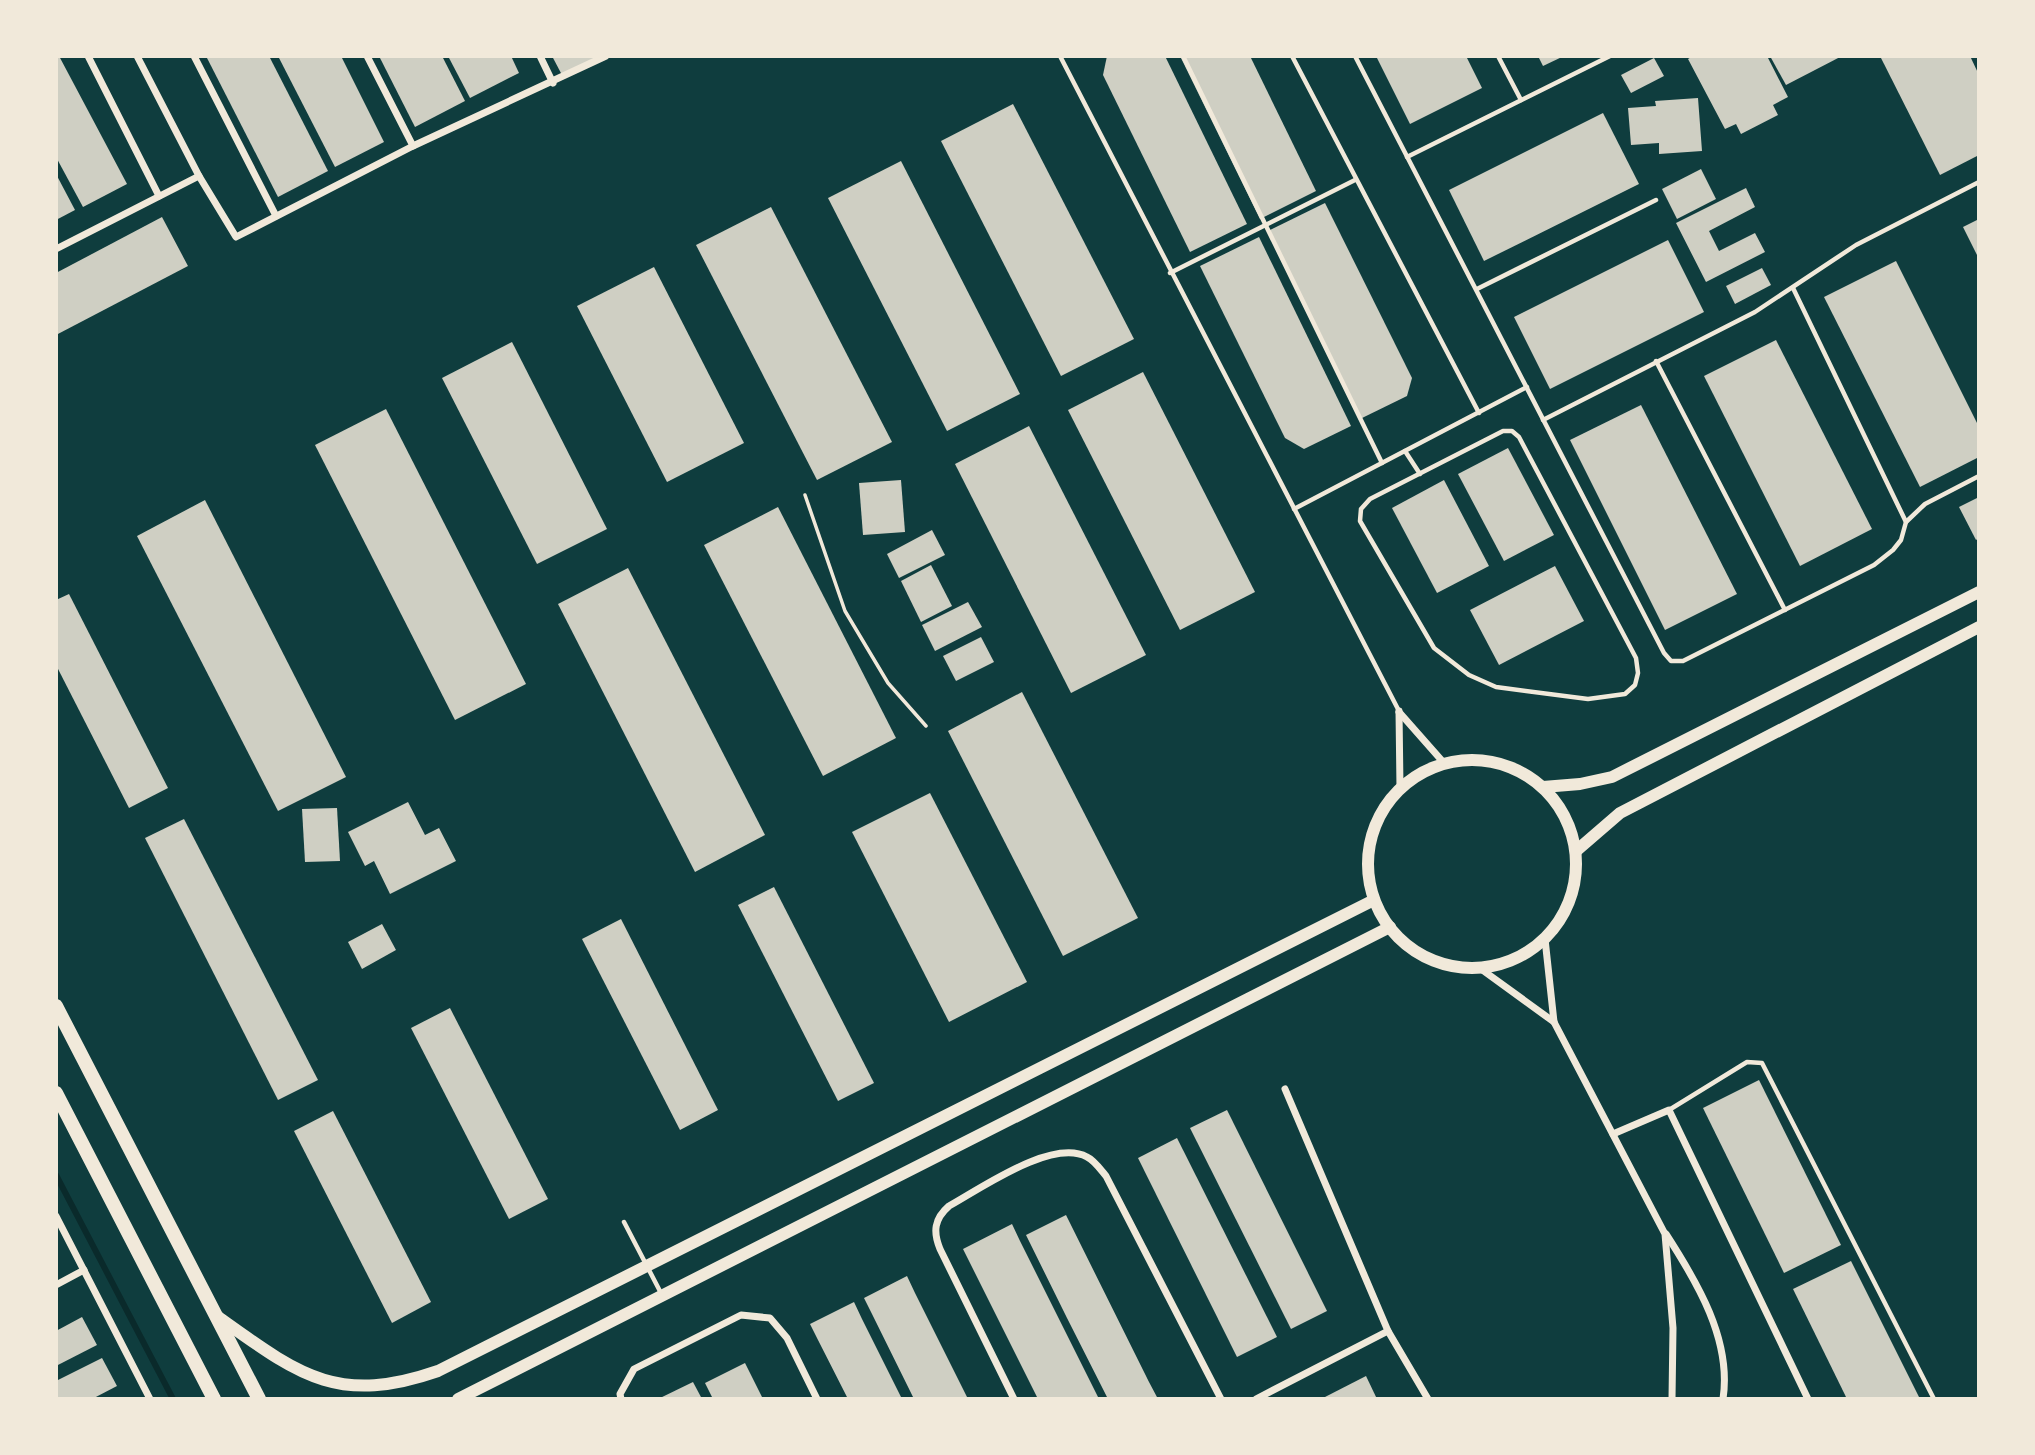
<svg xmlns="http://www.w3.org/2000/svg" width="2035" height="1455" font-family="'Playfair Display',serif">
<rect width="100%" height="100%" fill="#0f3d3e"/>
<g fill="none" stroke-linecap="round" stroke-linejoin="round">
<path stroke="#0a2a2b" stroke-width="6" d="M56,1175L173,1399"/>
</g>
<g fill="#cfcfc3">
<path d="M56,56H59L127,184L83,207L56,157Z"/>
<path d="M206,56H269L328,171L278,197Z"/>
<path d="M278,56H341L384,142L335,167Z"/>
<path d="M379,56H442L465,101L415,127Z"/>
<path d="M448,56H511L519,73L470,98Z"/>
<path d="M552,56H600L562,75Z"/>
<path d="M1107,56H1165L1247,224L1190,252L1103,75Z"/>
<path d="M1180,56H1250L1316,191L1260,219Z"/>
<path d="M1376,56H1466L1482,88L1410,124Z"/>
<path d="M1538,56H1564L1543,66Z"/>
<path d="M1693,56H1767L1788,97L1773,105L1778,115L1741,134L1736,124L1725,129L1688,59Z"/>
<path d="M1770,56H1842L1786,85Z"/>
<path d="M1880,56H1970L1979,75V155L1940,175Z"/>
<path d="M1654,58L1664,76L1631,93L1621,75Z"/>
<path d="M1698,98L1702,151L1659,154V143L1631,145L1628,108L1656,106L1655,101Z"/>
<path d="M1013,104L1134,339L1061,376L941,141Z"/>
<path d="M1603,113L1639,184L1484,261L1449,190Z"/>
<path d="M901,161L1020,394L947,431L828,198Z"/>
<path d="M1701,169L1716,199L1677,219L1662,189Z"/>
<path d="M56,174L75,210L56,220Z"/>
<path d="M1746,188L1755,207L1709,231L1719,251L1755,233L1765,252L1706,282L1676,223Z"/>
<path d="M1325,203L1412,378L1407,396L1360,419L1268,231Z"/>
<path d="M771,207L892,442L817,480L696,245Z"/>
<path d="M162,217L188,266L56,335V273Z"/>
<path d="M1979,219V259L1963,227Z"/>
<path d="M1259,237L1351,426L1304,449L1285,438L1200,266Z"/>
<path d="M1668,240L1704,312L1550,389L1514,317Z"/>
<path d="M1896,261L1979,427V457L1920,487L1824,297Z"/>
<path d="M654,267L744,443L667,482L577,306Z"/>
<path d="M1762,268L1771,285L1735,304L1726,286Z"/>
<path d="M1776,340L1872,529L1800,566L1704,376Z"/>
<path d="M512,342L607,529L537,564L442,378Z"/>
<path d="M1143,372L1255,592L1180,630L1068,410Z"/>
<path d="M1641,405L1737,594L1665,630L1570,440Z"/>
<path d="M386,409L526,684L455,720L315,445Z"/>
<path d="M1029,426L1146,655L1071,693L955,464Z"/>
<path d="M1508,448L1554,535L1504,561L1458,474Z"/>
<path d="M901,480L905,532L863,535L859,483Z"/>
<path d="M1444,480L1489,566L1437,593L1392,508Z"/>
<path d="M1979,497V538L1976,540L1959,507Z"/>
<path d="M205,500L346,777L278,811L137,536Z"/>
<path d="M778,507L896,738L823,776L704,545Z"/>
<path d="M932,530L945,555L899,578L887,554Z"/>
<path d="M931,565L952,606L921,622L901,581Z"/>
<path d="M1555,566L1584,621L1499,665L1470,610Z"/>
<path d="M628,568L765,835L695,872L558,604Z"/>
<path d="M69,594L168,788L129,808L56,665V600Z"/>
<path d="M968,602L982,627L935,651L922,625Z"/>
<path d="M981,637L994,662L956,681L943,656Z"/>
<path d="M1022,692L1138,918L1063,956L948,731Z"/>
<path d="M930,793L1027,982L949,1022L852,832Z"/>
<path d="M408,802L425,835L439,828L456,861L390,894L374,861L365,866L348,832Z"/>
<path d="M337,808L340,861L305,862L302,809Z"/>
<path d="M184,819L318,1080L278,1100L145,838Z"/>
<path d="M774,887L874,1083L838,1101L738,905Z"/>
<path d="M621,919L718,1110L680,1130L582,939Z"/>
<path d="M382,924L396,950L362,969L348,942Z"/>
<path d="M450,1008L548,1199L509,1219L411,1028Z"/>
<path d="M1759,1080L1841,1245L1784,1273L1703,1108Z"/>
<path d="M1227,1110L1327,1311L1291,1329L1190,1128Z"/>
<path d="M333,1111L431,1302L392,1323L294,1131Z"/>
<path d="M1177,1138L1277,1337L1237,1357L1138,1158Z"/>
<path d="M1066,1215L1149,1382L1158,1399H1108L1067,1318L1026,1235Z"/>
<path d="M1012,1224L1020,1241L1099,1399H1038L963,1249Z"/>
<path d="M1851,1261L1920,1399H1847L1793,1289Z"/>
<path d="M907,1276L915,1293L968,1399H914L872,1314L864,1298Z"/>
<path d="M854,1302L862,1319L902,1399H848L818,1340L810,1324Z"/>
<path d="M82,1317L97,1345L56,1366V1331Z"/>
<path d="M102,1358L117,1386L92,1399H56V1381Z"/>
<path d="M745,1363L763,1399H713L705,1383Z"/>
<path d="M1366,1376L1377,1399H1326L1325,1397Z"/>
<path d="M693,1382L702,1399H658Z"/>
</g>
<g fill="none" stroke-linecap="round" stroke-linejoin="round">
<path stroke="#f1e9da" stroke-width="3.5" d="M805,495L845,611L888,683L926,726"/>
<g stroke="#f1e9da" stroke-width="4.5">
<path d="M1060,56L1399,711"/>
<path d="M1183,56L1382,463"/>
<path d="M1292,56L1479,413"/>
<path d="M1355,56L1664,653L1671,661H1683L1874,565L1893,550L1901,540L1906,522L1925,504L1979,476"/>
<path d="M1498,56L1521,100"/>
<path d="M1407,157L1610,56"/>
<path d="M1170,273L1355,180"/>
<path d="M1793,288L1906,522"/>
<path d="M1477,289L1656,200"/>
<path d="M1656,361L1785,610"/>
<path d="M1543,420L1755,312L1856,245L1979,182"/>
<path d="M1503,431H1512L1519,437L1636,658L1638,673L1635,685L1625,694L1588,699L1496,687L1469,675L1434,648L1360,521L1361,509L1370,499Z"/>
<path d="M1405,451L1420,474"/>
<path d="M1294,509L1527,387"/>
<path d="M1669,1110L1747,1062L1762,1063L1934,1399"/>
<path d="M624,1222L662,1295"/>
</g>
<g stroke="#f1e9da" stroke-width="7">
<path d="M88,56L159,196"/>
<path d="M137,56L199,176L236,237L413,146L606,56"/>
<path d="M194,56L276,216"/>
<path d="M367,56L413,146"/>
<path d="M540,56L553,83"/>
<path d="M56,249L199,176"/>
<path d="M1399,711L1400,788"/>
<path d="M1399,712L1444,763"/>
<path d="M1545,939L1554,1022L1665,1234L1673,1328L1672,1399"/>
<path d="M1481,969L1554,1022"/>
<path d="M1285,1089L1388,1331L1428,1399"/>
<path d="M1613,1134L1669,1110L1808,1399"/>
<path d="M56,1216L150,1399"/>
<path d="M1666,1234C1697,1282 1732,1340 1723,1399"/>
<path d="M56,1285L84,1270"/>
<path d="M621,1399L620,1394L634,1369L741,1315L770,1318L787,1338L817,1399"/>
<path d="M1014,1399L940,1249C933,1232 934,1219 949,1206C980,1189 1052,1138 1087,1157C1094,1160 1101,1170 1106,1176L1221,1399"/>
<path d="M1256,1399L1388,1331"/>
</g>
<g stroke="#f1e9da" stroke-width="12">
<circle cx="1472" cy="864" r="104"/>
<path d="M1543,787L1580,784L1612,777L1979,592"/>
<path d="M1576,851L1620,813L1979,627"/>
<path d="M218,1317C298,1374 337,1406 438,1371L1374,900"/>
<path d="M458,1399L1390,927"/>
</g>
<g stroke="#f1e9da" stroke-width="14">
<path d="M56,1006L259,1399"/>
<path d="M56,1093L214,1399"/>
</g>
</g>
<rect width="2035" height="1455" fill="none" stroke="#f1e9da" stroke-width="116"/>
</svg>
